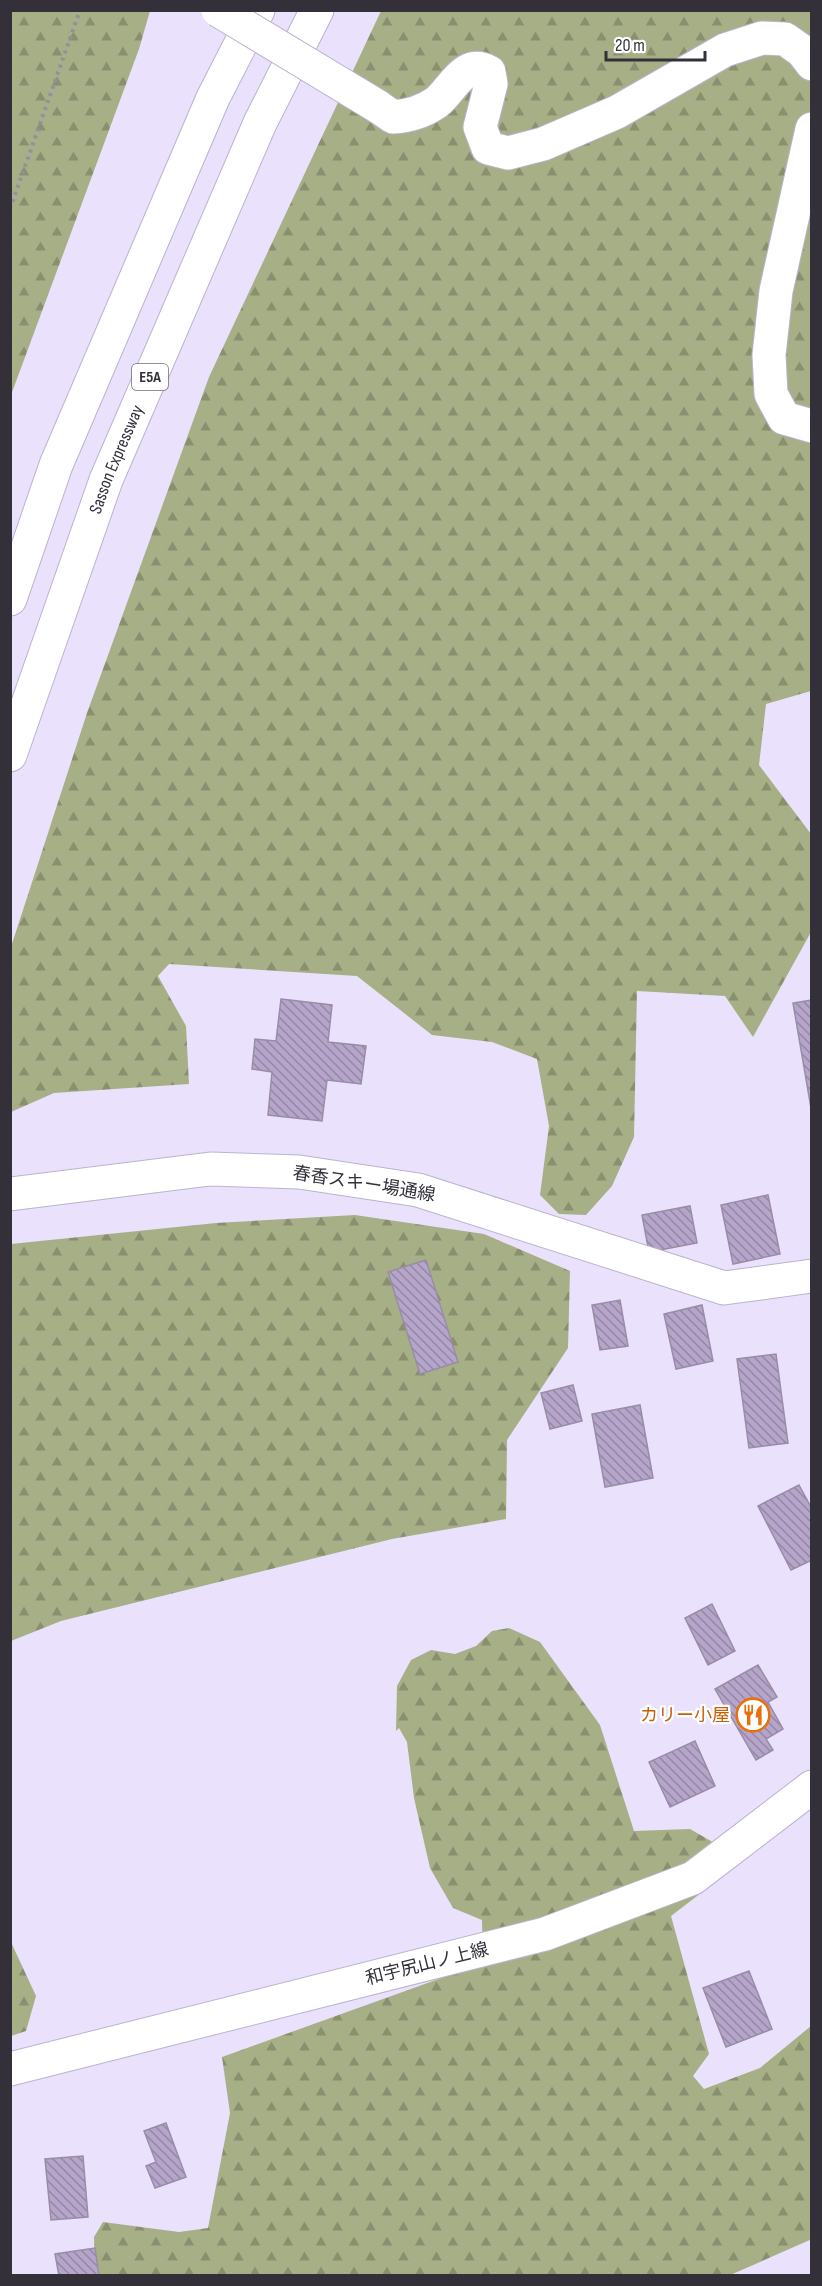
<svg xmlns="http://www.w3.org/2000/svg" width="822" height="2286" font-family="'Sofia Sans Condensed','Noto Sans JP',sans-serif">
<defs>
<pattern id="forest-firs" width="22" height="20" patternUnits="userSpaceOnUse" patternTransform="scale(1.5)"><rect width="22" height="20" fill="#a7af87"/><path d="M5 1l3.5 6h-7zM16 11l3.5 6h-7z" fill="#898f6f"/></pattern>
<pattern id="building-back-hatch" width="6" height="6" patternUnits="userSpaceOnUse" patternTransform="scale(1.5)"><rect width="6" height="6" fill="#b6a5ca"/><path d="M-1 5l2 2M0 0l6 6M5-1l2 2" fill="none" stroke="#9587a5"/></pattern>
</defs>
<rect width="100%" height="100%" fill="#eae1fc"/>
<g fill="url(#forest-firs)">
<path d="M11,10L150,11L139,49L11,395Z"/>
<path d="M381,11H811V691L766,704L759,765L811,834V932L753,1037L725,996L637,991L634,1137L612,1186L586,1215L559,1214L540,1195L549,1126L537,1059L492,1042L432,1035L357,976L169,964L158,976L186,1026L189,1084L54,1093L11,1112V947L87,713L209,377Z"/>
<path d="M355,1215L484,1234L570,1271L568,1348L507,1440L506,1519L392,1539L61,1621L11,1641V1244L216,1223Z"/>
<path d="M509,1628L540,1642L600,1725L634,1831L690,1829L744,1860L671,1916L709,2054L693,2076L704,2089L760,2068L811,2026L812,2239L728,2276H95L94,2237L103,2222L179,2232L208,2228L230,2113L222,2057L483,1963L482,1920L453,1908L430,1868L414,1798L407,1742L399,1728L396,1731L397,1686L411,1660L431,1650L455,1654L476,1646L492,1631Z"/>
<path d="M10,1940L36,1996L26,2031L11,2036Z"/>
</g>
<g fill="url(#building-back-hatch)" stroke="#988da5" stroke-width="1.5">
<path d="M281,999L332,1005L328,1042L366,1046L361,1084L327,1080L322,1121L268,1115L272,1072L252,1069L255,1039L276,1041Z"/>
<path d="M812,1000V1114L793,1003Z"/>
<path d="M768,1195L780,1254L733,1264L721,1205Z"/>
<path d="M690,1206L697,1243L649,1252L642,1215Z"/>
<path d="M426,1260L458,1362L420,1374L388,1272Z"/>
<path d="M620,1300L628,1346L600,1350L592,1305Z"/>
<path d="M702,1305L713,1361L676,1369L664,1314Z"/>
<path d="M776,1354L788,1443L749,1448L737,1359Z"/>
<path d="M573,1385L582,1421L550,1429L541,1393Z"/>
<path d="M640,1405L653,1478L605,1487L592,1414Z"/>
<path d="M799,1485L812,1509V1560L791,1570L758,1506Z"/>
<path d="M712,1604L735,1651L708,1665L685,1618Z"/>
<path d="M758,1665L777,1697L768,1702L783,1729L766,1739L773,1750L756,1760L715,1689Z"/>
<path d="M695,1741L715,1786L670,1807L649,1762Z"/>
<path d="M749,1971L772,2029L726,2047L703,1988Z"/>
<path d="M166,2123L186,2177L155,2188L146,2166L156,2162L144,2131Z"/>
<path d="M83,2156L88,2217L51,2220L45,2159Z"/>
<path d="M95,2248L99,2276H59L55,2254Z"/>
</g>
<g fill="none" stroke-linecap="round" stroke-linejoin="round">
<g stroke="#bcb3cd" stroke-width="35">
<g id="street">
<path d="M377,106L393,117C410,116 423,112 437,102C453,89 464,58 489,72L491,84L480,127L488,148L508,153L543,144L617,112L725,50L762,38L785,39L802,51L812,64"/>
<path d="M812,129L776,291L769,355L771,394L784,418L812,426"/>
<path d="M10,1194L210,1169L299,1172L418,1190L724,1288L812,1276"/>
<path d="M10,2069L545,1934L693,1878L812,1787"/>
</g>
</g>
<g stroke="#bcb3cd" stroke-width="35">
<g id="highway">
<path d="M10,599L56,465L213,98L258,10"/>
<path id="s1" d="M10,755L106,480L260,123L317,10"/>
</g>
</g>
<path stroke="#948ea1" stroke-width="4" stroke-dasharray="3 4.5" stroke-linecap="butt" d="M10,209L80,10"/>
<use href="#street" stroke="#fff" stroke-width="33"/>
<use href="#highway" stroke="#fff" stroke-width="33"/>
<g stroke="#bcb3cd" stroke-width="35" stroke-linecap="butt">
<path id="street-bridge" d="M218,10L377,106"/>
</g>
<use href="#street-bridge" stroke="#fff" stroke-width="33"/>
</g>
<defs>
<g id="restaurant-ring" transform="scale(1.725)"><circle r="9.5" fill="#fff" stroke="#e8710a" stroke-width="1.5"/><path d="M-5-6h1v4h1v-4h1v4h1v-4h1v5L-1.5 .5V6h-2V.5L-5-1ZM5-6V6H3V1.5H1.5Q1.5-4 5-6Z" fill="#e8710a"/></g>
</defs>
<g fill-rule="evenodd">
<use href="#restaurant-ring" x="753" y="1715"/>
</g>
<g text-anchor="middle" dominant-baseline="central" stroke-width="4.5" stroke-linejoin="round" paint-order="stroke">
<rect fill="#fff" stroke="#706e75" stroke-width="1.5" x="132" y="364" width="36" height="26" rx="4.5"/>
<g font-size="16" font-weight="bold" fill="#33303a">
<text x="150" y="377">E5A</text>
</g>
<g font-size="18" fill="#33303a" stroke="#fff">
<text stroke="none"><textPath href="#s1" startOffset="314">Sasson Expressway</textPath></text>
<text transform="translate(364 1184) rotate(9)">春香スキー場通線</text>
<text transform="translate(427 1964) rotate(-14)">和宇尻山ノ上線</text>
</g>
<g font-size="18" fill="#c56008" stroke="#fff" text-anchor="end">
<text x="730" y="1715">カリー小屋</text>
</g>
</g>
<rect width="822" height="2286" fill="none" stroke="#33303a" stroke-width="24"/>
<path d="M606 51v9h99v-9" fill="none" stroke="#33303a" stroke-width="3"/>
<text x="615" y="51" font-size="18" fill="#33303a" stroke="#ffffff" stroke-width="4.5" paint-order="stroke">20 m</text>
</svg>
